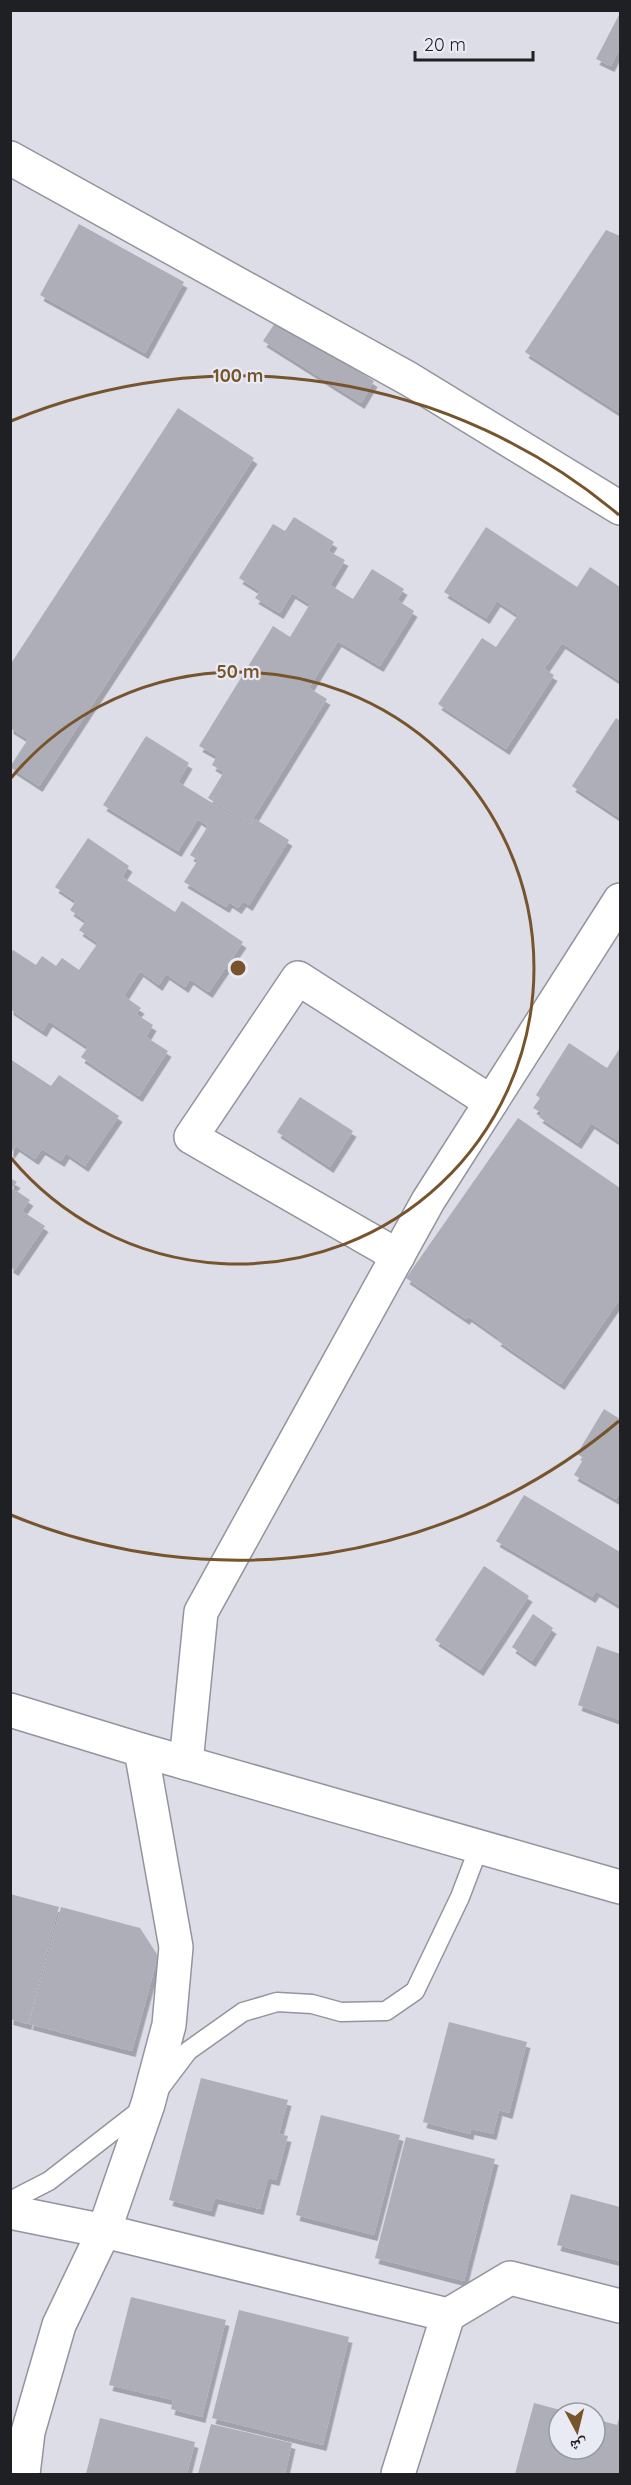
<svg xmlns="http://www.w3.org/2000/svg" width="631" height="2485" font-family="Quicksand,'Noto Naskh Arabic',sans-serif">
<defs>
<filter id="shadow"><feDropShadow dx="3.5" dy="6" stdDeviation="0" flood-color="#0004"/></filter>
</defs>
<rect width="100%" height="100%" fill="#dcdde7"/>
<g fill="#adaeb7" filter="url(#shadow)">
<path d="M620,13V48L611,66L596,59Z"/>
<path d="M79,224L184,282L145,353L40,295Z"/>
<path d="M606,230L620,236V413L525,352Z"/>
<path d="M277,320L374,381L361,403L263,341Z"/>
<path d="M178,408L254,458L39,786L10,767L28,739L10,728V665Z"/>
<path d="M294,517L334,542L328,551L345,560L330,585L353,599L372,569L404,589L397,600L414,611L380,666L338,641L309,688L327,699L250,824L208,798L224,772L212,765L217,756L199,746L273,626L290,637L310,604L292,593L280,613L255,598L260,591L239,578L273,524L285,531Z"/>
<path d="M486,527L577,587L590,567L620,587V681L562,643L544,669L554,675L506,749L438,704L482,638L496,647L518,615L497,601L486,618L444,592Z"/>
<path d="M616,718L620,721V818L572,786Z"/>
<path d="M146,736L189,763L178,782L250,826L255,819L289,840L249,905L243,901L238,908L229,902L226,907L184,882L198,860L190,855L208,826L198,819L178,851L103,805Z"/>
<path d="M88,838L129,866L122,877L175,912L182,901L243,942L209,992L190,979L185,987L166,974L159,985L140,971L124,996L141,1008L136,1014L153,1025L146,1037L168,1051L139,1096L81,1057L88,1047L49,1021L43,1031L10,1009V953L13,950L36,965L42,956L56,966L62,958L79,970L98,943L79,930L86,921L70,910L76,901L55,887Z"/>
<path d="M569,1043L607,1068L620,1048V1142L591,1123L578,1143L539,1117L542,1113L533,1108L540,1098L536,1095Z"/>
<path d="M10,1059L51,1086L59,1075L119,1116L85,1166L66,1153L61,1161L42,1149L35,1159L16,1146L10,1154Z"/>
<path d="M300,1097L353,1131L330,1167L277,1132Z"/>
<path d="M518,1118L620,1188V1299L561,1384L497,1340L499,1338L468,1316L466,1319L406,1278Z"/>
<path d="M10,1178L17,1182L12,1188L30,1200L22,1211L45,1226L15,1270L10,1267Z"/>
<path d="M604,1409L620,1419V1493L616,1499L574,1475L584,1458L577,1454Z"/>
<path d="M524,1495L620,1552L619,1605L596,1591L592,1597L496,1541Z"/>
<path d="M484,1566L529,1596L480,1670L435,1640Z"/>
<path d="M533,1614L553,1628L532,1661L512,1647Z"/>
<path d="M597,1646L620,1654V1720L578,1705Z"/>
<path d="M10,1894L59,1907L28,2024L10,2019Z"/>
<path d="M61,1907L140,1928L158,1956L132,2051L29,2024Z"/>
<path d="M449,2022L527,2042L509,2113L499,2110L493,2134L471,2129L470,2134L423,2122Z"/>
<path d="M201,2078L288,2100L279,2134L288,2136L276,2180L268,2178L260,2209L215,2198L211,2211L169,2200Z"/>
<path d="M321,2115L400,2135L374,2235L296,2215Z"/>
<path d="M406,2137L495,2159L464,2281L375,2258Z"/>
<path d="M571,2194L620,2207V2261L557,2245Z"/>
<path d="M131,2297L226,2320L202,2417L171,2409L173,2400L109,2385Z"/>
<path d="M239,2310L349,2337L323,2445L212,2418Z"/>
<path d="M534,2403L568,2412L559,2413V2449H595V2419L617,2425L620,2415L619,2474H515Z"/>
<path d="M100,2418L195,2442L187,2474H86Z"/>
<path d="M211,2424L292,2443L285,2474H198Z"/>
</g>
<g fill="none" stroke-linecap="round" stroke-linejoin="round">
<g stroke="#93949d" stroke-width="21">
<path id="service" d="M10,2201L49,2181L148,2104L188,2051L243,2012L277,2002L312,2004L341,2012L386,2011L415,1991L460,1897L479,1847"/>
</g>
<g stroke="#93949d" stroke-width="36">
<g id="minor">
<path d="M10,158L409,379L620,508"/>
<path d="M398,1256L191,1137L298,978L491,1102"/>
<path d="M10,1710L141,1750L620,1887"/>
<path d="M186,1763L201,1612L428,1201L620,900"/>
<path d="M10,2212L104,2231L448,2315L510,2278L620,2306"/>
<path d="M23,2474L28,2432L59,2325L104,2231L148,2104L169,2025L176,1947L141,1750"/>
<path d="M398,2474L448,2315"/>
</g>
</g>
<use href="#service" stroke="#fff" stroke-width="18"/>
<use href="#minor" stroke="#fff" stroke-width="33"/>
</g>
<g fill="none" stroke="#77542c" stroke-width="3">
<path d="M11 778A296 296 0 1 1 11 1158"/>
<path d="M619 1421A592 592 0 0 1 11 1515M11 421A592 592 0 0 1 619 515"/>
</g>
<circle cx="238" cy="968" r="9" fill="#77542c" stroke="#e9ebf4" stroke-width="3"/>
<g font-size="18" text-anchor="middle" font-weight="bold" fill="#77542c" stroke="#e9ebf4" stroke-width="4.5" stroke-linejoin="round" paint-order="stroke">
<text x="238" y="382">100 m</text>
<text x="238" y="678">50 m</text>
</g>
<rect width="631" height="2485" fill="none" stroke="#1f2023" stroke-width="24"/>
<g transform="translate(577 2431) rotate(173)"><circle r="28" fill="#e9ebf4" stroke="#989aa0" stroke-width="1.5"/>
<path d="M0-4.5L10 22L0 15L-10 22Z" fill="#77542c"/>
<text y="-9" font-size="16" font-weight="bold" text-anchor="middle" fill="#1f2023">ش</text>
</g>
<path d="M415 51v9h118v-9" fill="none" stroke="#1f2023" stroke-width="3"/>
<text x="424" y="51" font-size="18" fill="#1f2023" stroke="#e9ebf4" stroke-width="4.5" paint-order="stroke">20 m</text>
</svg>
